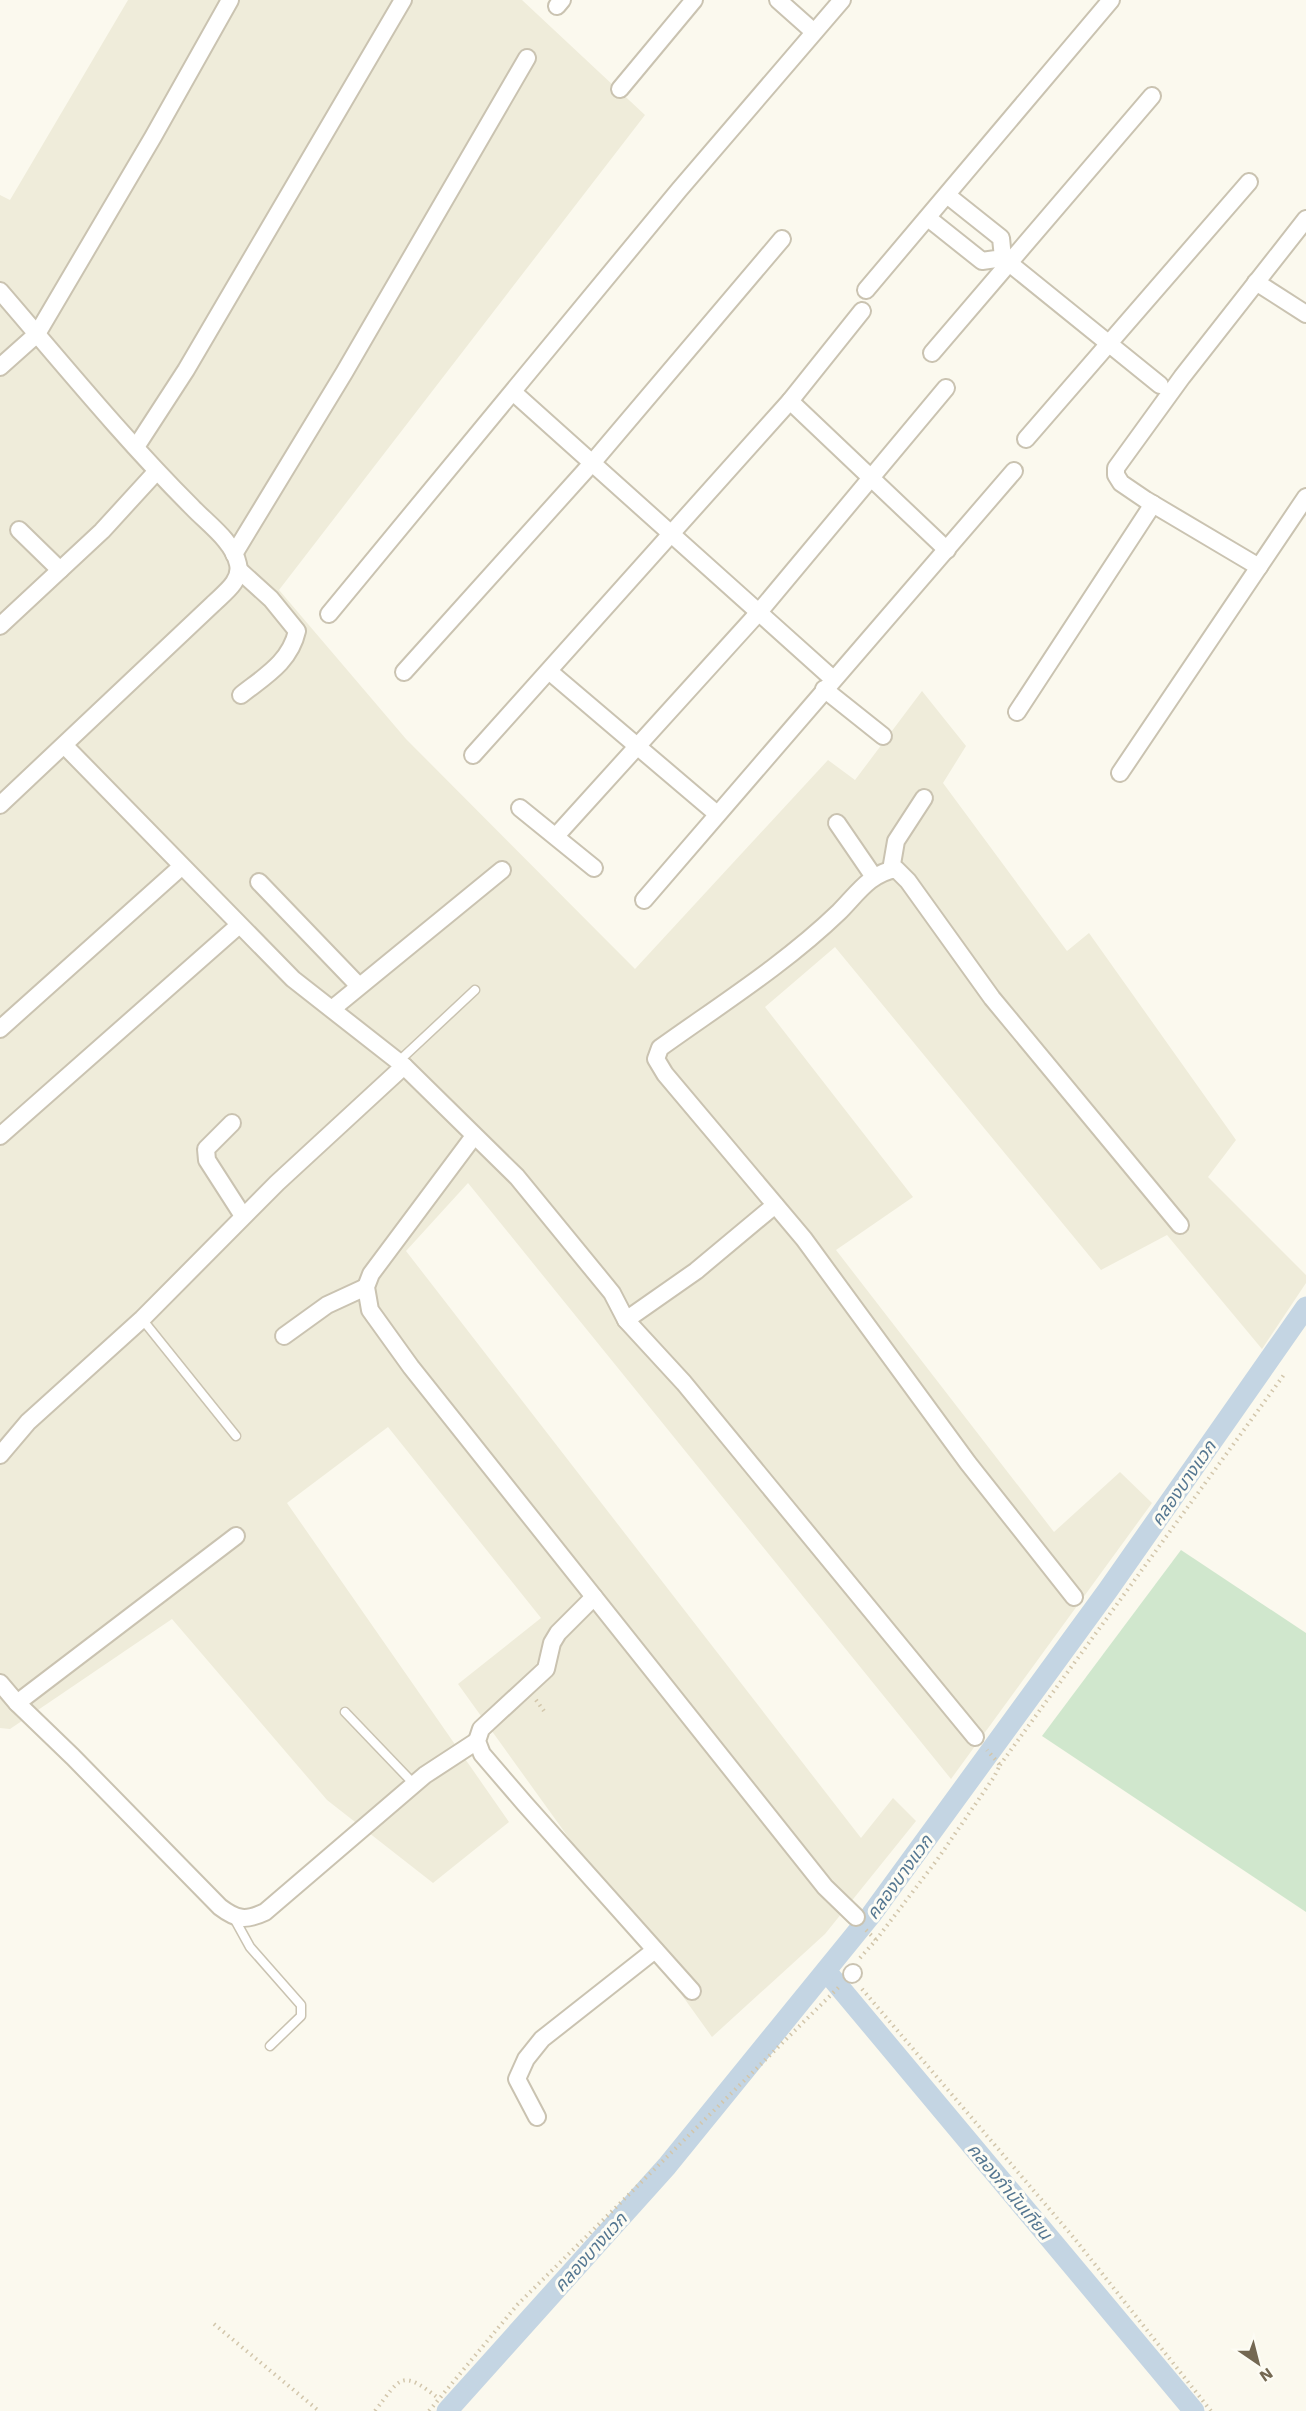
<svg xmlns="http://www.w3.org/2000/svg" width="1306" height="2411" font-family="'Work Sans','Noto Sans Thai',sans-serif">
<rect width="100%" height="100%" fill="#fbf9ee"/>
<path fill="#efecda" d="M128,0H522L645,115L279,590L406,739L635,969L828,760L855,780L922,691L966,746L943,783L1067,951L1089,933L1236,1140L1208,1177L1306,1275V1283L1262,1349L1167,1235L1101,1270L835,947L765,1007L913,1197L836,1250L1054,1532L1120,1472L1152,1503L951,1779L468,1183L406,1251L861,1838L893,1798L916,1821L825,1934L712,2037L458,1684L541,1618L388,1427L287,1503L509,1822L433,1883L327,1800L172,1619L10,1729L0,1728V195L10,200Z"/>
<path fill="#d0e7cd" d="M1181,1550L1306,1633V1912L1042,1736Z"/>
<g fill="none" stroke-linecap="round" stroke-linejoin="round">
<g stroke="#c4d5e3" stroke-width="21">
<path d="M826,1971L1194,2411"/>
<path d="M447,2411L667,2166L871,1915L1108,1590L1306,1307"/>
</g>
<g stroke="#cac3b1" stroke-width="11">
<g id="service">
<path d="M399,1061L475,990"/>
<path d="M142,1319L236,1436"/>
<path d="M345,1712L414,1784"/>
<path d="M234,1918L250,1947L301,2005V2016L270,2046"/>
</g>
</g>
<g stroke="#cac3b1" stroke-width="20">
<g id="minor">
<path d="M778,0L814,32"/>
<path d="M557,6L562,0"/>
<path d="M620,89L694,0"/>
<path d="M928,218L982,261L1003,258L1001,238L947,195"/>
<path d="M1003,258L1160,385"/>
<path d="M1256,282L1306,314"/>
<path d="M866,290L1111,0"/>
<path d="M0,291C63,364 124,439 192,507C207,523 233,541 238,564C242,581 224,593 213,604L0,805"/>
<path d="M932,353L1152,96"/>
<path d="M0,367L37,334L153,137L230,0"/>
<path d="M513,392L833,679"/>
<path d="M790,401L947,550"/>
<path d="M1026,439L1249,182"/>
<path d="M136,447L186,370L403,0"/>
<path d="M19,530L60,570"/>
<path d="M234,554L344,373L527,58"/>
<path d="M1259,567L1146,500L1121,483L1116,475V468L1182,377L1306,219"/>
<path d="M239,570L271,599L297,631C290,662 265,676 241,695"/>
<path d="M329,614L679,190L842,0"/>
<path d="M0,626L102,531L156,472"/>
<path d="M404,672L593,462L782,239"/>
<path d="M550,672L717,814"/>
<path d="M824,689L883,736"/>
<path d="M1017,712L1153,504"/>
<path d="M65,746L293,979L404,1066L517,1177L612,1293L626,1320L684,1383L975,1737"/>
<path d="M473,755L790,401L862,311"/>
<path d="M1120,773L1306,497"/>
<path d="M520,808L594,868"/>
<path d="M837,823L874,877"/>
<path d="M556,836L759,612L946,388"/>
<path d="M891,870L896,841L924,798"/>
<path d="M259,882L359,986"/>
<path d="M644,900L1014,471"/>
<path d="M332,1009L502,870"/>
<path d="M0,1029L181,867"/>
<path d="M232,1123L206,1149L207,1160L243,1216"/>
<path d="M0,1136L238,926"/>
<path d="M474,1136L371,1274L366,1287L370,1310L411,1367L825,1887L856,1917"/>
<path d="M626,1320L696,1271L775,1205"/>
<path d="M284,1336L327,1305L366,1287"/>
<path d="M0,1455L28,1422L142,1319L277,1183L404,1066"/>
<path d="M594,1597L558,1633L552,1643L546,1669L481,1729L477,1741L482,1754L525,1804L692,1991"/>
<path d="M1074,1597L968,1463L804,1239L665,1074L656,1059L660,1048C720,1005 785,964 839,912C857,894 870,873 896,869L908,881L992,998L1180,1225"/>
<path d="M0,1683L17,1703L73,1757L220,1907C237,1920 246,1921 265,1912L425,1775L477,1741"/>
<path d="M17,1703L236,1536"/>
<path d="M852,1974L853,1973"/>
<path d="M537,2117L517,2079L526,2059L542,2039L655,1950"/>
</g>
</g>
<g stroke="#d2c6ab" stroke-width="4" stroke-dasharray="1.5 4.5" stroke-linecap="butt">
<path d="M536,1700L544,1711"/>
<path d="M1000,1765L1286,1372"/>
<path d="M866,1930L876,1940"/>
<path d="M860,1958L876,1940L937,1860L994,1777L1000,1765L987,1750"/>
<path d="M862,1989L1074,2238L1211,2411"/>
<path d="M214,2324L319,2411"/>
<path d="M375,2411C401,2377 401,2369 438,2398"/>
<path d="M429,2411L518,2304L841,1985"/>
</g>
<use href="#service" stroke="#fff" stroke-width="8"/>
<use href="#minor" stroke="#fff" stroke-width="16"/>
</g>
<g text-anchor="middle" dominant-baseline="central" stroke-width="6" stroke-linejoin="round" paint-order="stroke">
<g font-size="18" font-style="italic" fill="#557791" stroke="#fdfcf4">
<text transform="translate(1183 1483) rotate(-55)">คลองบางแวก</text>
<text transform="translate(899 1877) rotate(-54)">คลองบางแวก</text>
<text transform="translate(1010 2191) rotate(50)">คลองกำนันเทียน</text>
<text transform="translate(590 2252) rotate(-48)">คลองบางแวก</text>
</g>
</g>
<g transform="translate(1258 2363) rotate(145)" stroke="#fdfcf4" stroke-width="4.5" paint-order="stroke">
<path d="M0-4.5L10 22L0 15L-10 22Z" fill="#746852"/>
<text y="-9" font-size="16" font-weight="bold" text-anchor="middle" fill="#746852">N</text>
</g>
</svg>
